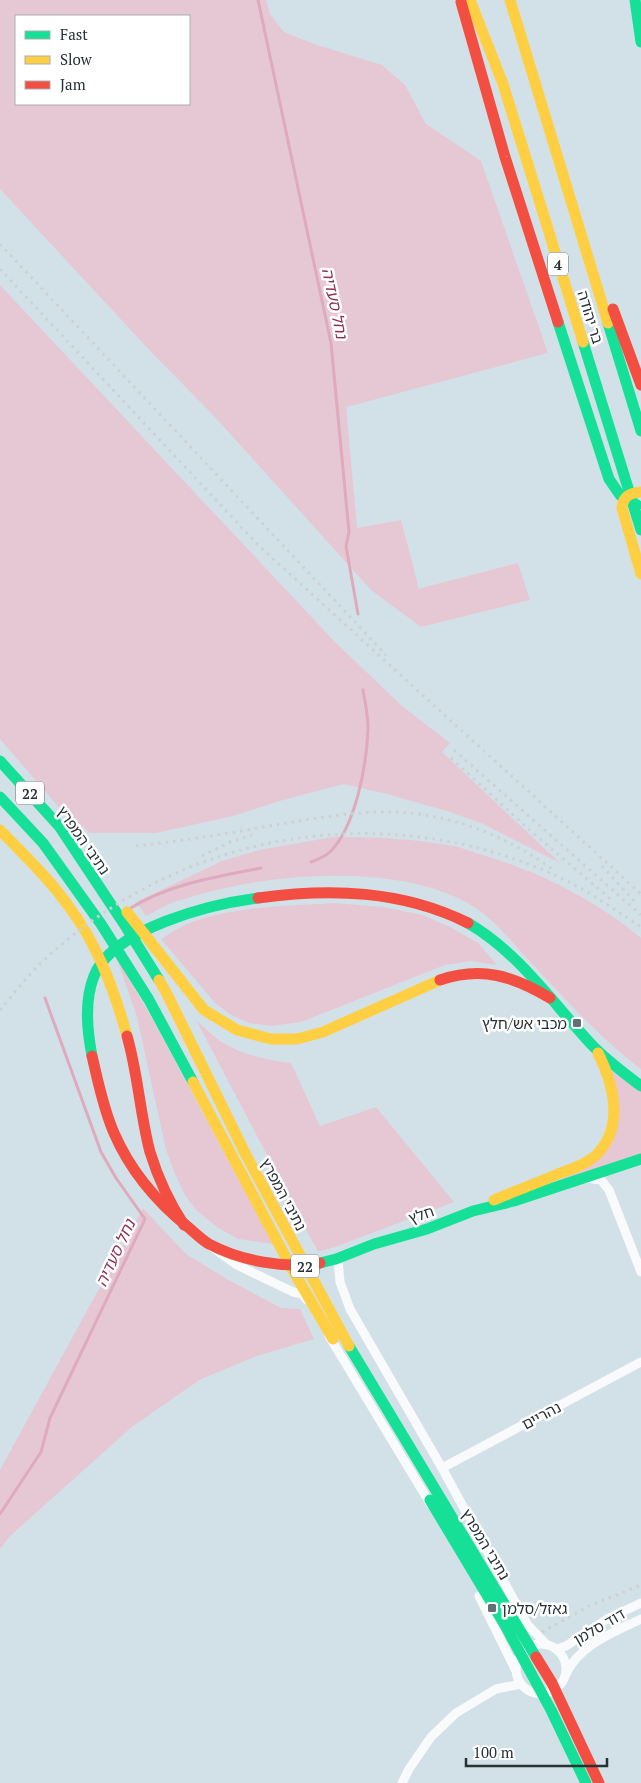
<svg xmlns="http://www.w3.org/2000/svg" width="641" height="1783" font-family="'PT Serif','Noto Sans Hebrew',serif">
<rect width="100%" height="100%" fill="#d2e1e7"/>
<g fill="#e6c8d5" fill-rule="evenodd">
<path d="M0,0H266L270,14L284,32L314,44L382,65L405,85L426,124L481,161L548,353L347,407L346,405L357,528L401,520L417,581L418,589L518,563L530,600L421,627L371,590L214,416L153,354L0,189ZM16,16H189V104H16Z"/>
<path d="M0,285L335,642L402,706L450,743L442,752L560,863L483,824L450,812L387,794L344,784L283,800L233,816L156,833H90L56,804L0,739Z"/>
<path d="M333,837C371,837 410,838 447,845C457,846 467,850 476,853C536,870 593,898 641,938V1069C597,1036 560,993 522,953C512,942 502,930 491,920C423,857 262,872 181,900C169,903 158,910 146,916L136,902L222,861L259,850Z"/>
<path d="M334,903L383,907L423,915L450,927L478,943L497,965L470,961L445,965L301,1022L271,1026L249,1023L231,1015L215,1003L161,939C171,933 181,926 192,922C238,906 286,906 334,903Z"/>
<path d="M116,957L153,1020L273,1244L238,1239L217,1227L196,1210L185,1195L175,1174L166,1150L137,1017Z"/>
<path d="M196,1020C204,1027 212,1035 220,1041C242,1055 266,1060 291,1063L320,1126L376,1107L454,1202L335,1247L318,1252Z"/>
<path d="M609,1069L641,1090V1154L564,1182L562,1176L609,1144Z"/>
<path d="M143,1208L186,1254L227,1279L281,1308L300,1309L314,1339L257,1356L201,1379L133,1426L10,1536L0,1549V1470Z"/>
</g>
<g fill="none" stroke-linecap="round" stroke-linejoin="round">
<g stroke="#dfaabc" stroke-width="3">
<path d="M258,0L331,343L349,532L346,546L358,614"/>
<path d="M311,862C319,859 325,857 331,851C356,825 367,763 368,728C368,715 365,702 363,690"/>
<path d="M129,909C169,884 215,877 261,868"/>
<path d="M0,1514L41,1452L50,1418L145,1219L116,1178L101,1152L45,998"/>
</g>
<g stroke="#f8fafb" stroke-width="9">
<path d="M587,1178L601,1180L609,1190L641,1272"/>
<path d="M212,1247L237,1265L293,1292L302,1294L307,1300"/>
<path d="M338,1260L340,1282L350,1309L442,1468L527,1624L546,1644"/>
<path d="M329,1336L431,1505"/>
<path d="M442,1468L641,1362"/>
<path d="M479,1596L515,1669"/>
<circle cx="541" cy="1669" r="25"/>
<path d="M556,1649L566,1646L607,1619L641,1603"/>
<path d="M566,1674C579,1645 614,1632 641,1619"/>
<path d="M402,1783L409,1769L431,1737L456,1713L496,1689L521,1684"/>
</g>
<g stroke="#16e098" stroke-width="11">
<path d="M635,0L641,42"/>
<path d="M558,322L609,479L620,495L637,505"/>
<path d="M608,323L641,431"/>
<path d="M583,342L641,530"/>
<path d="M0,761L59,826L126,927L159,980"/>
<path d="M0,797L43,843L101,924L149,1000L193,1082"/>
<path d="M468,923C518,952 552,1002 591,1044C606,1060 624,1073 641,1086"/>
<path d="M92,1056C87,1030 84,1001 94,976C113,928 212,904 258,898"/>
<path d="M320,1263L336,1259L374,1244L427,1229L473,1211L514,1201L641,1159"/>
<path d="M349,1346L536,1657"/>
<path d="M430,1500L506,1627L551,1710L586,1783"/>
</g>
<g stroke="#ffcf43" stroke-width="11">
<path d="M470,0L503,84L583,342"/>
<path d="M510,0L608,323"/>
<path d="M641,492C630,493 623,496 622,508L641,574"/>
<path d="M0,830C23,854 48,877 67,904C97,943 114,989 127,1036"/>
<path d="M127,912L204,1010L237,1030L271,1039H297L323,1032L440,980"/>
<path d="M159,980L166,992L246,1155L349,1346"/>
<path d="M193,1082L292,1269L333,1339"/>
<path d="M494,1200C515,1191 537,1183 558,1174C571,1169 585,1165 595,1156C625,1128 614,1085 598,1053"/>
</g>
<g stroke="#f24e42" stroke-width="11">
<path d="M461,2L505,157L558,322"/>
<path d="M613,309L641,385"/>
<path d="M258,898C330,888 402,890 468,923"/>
<path d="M440,980C482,966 513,976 550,998"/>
<path d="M127,1036C138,1074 140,1114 150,1152C158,1178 169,1202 184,1225"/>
<path d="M92,1056C98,1081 103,1108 114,1133C130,1170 157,1202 188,1227C195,1233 202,1240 209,1244C241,1261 285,1269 320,1263"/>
<path d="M536,1657L552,1683L599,1783"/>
</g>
<g stroke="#cdd1d3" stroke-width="3" stroke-dasharray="2.5 5" stroke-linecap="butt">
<path d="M0,244L386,655"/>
<path d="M0,269L259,546L641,894"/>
<path d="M454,750L641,915"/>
<path d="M451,758L534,834L613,901"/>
<path d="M136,846C178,841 221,835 263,827C306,820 350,811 394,812C452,814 509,837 555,871"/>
<path d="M202,856L230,842L252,835"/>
<path d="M602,866L634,901"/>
<path d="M0,1010C14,994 27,976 42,962C179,833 378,797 550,873C583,887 612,908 641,927"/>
<path d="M542,1632L589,1606L641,1585"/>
</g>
</g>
<g fill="#636f74" stroke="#fff" stroke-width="2">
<rect x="572" y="1018" width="10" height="10" rx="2.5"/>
<rect x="487" y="1603" width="10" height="10" rx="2.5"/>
</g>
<g text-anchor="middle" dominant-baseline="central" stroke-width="5" stroke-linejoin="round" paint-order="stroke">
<g fill="#fff" stroke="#687072" stroke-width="1">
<rect x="548" y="252.5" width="20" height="23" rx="4"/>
<rect x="16" y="781.5" width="28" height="23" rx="4"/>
<rect x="291" y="1254.5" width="28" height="23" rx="4"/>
</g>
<g font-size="14" font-weight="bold" fill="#273236">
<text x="558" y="264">4</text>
<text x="30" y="793">22</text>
<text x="305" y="1266">22</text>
</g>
<g font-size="15" fill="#273236" stroke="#fff">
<text transform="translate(591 317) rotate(73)">בר יהודה</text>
<text transform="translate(84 840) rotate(55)">נתיבי המפרץ</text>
<text transform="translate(284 1194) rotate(62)">נתיבי המפרץ</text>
<text transform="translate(421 1214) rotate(-19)">חלץ</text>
<text transform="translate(541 1415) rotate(-28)">נהריים</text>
<text transform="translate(486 1544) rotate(59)">נתיבי המפרץ</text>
<text transform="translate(599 1626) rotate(-30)">דוד סלמן</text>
</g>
<g font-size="15" fill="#273236" stroke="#fff" text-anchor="end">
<text x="567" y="1023">מכבי אש/חלץ</text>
<text x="502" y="1608" text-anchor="start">גאזל/סלמן</text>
</g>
<g font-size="16" font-style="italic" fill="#902f53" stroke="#fff">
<text transform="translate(335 303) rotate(78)">נחל סעדיה</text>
<text transform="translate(115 1253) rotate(-65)">נחל סעדיה</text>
</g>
</g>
<rect x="15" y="15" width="175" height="90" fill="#ffffff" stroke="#a9adaf"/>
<rect x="25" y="31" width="25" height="8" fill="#16e098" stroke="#a9adaf"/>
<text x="60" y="40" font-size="15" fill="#273236">Fast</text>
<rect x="25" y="56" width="25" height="8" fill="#ffcf43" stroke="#a9adaf"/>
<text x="60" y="65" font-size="15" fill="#273236">Slow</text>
<rect x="25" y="81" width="25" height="8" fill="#f24e42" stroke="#a9adaf"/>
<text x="60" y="90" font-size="15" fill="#273236">Jam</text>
<path d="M466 1758v8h141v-8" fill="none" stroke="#273236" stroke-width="2.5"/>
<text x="473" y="1758" font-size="15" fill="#273236" stroke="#ffffff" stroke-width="4" paint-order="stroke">100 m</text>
</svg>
